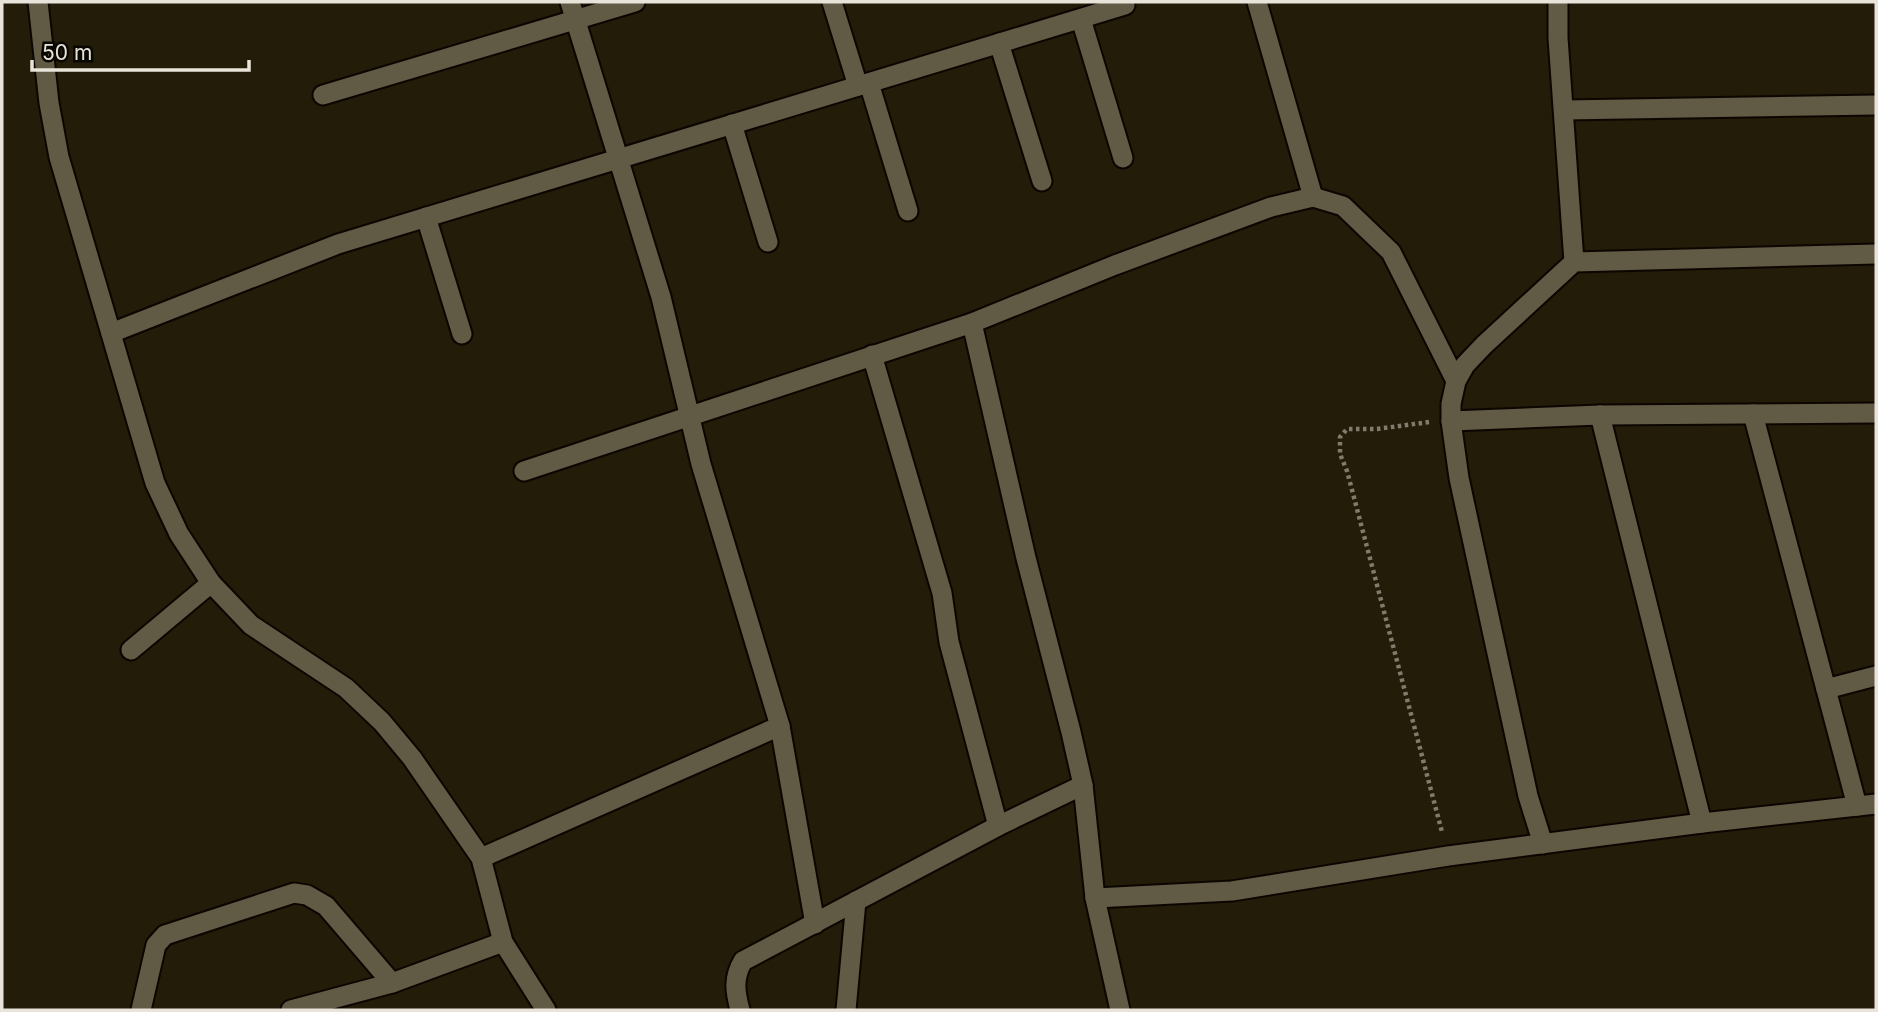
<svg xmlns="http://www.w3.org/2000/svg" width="1878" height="1012" font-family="Inter,sans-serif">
<rect width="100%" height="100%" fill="#221c09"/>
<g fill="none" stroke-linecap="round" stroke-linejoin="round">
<g stroke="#0c0600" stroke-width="23">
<g id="minor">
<path d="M38,2L49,103L59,157L155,483L179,534L211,583L251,625L346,688L382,722L412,758L481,858L503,942L546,1010"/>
<path d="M570,2L661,297L701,464L780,726L815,924"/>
<path d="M832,2L858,86"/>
<path d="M1257,2L1313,197"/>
<path d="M1558,2V38L1574,262"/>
<path d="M1081,19L1123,158"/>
<path d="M999,43L1042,181"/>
<path d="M869,83L908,211"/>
<path d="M323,95L635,2"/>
<path d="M1564,110L1876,105"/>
<path d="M732,124L768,242"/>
<path d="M426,217L462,334"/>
<path d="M111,333L338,244L1125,5"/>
<path d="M872,355L942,593L949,642L998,826"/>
<path d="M1753,414L1857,806"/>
<path d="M1600,415L1702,823"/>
<path d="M1451,421L1600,415L1876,413"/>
<path d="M524,471L972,323L1115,265L1271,207L1313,197L1343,206L1391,252L1456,381"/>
<path d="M131,650L211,583"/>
<path d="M1826,689L1876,676"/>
<path d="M1083,785L1095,898L1232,891L1448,856L1702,823L1876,804"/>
<path d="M1543,844L1528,796L1459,478L1451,421V404L1456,381L1465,365L1484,345L1574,262L1876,254"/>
<path d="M481,858L780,726"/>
<path d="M1095,898L1120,1010"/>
<path d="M141,1010L156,945L165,935L294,893L307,895L326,906L392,983"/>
<path d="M291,1010L392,983L503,942"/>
<path d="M740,1010C735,991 733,978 743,961L998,826L1083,785L1071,732L1026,558L972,323"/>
<path d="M846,1010L856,901"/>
</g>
</g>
<path stroke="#807b6c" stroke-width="4.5" stroke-dasharray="3.5 3.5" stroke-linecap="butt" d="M1429,422L1377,429H1347L1340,437V454L1347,471L1442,832"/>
<use href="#minor" stroke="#615a45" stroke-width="19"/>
</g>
<rect width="1878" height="1012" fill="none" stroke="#e9e4d9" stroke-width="7"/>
<path d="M32 60v10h217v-10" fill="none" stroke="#e9e4d9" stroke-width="3.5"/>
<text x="42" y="60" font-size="21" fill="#e9e4d9" stroke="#090702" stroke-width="5" paint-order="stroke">50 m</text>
</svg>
